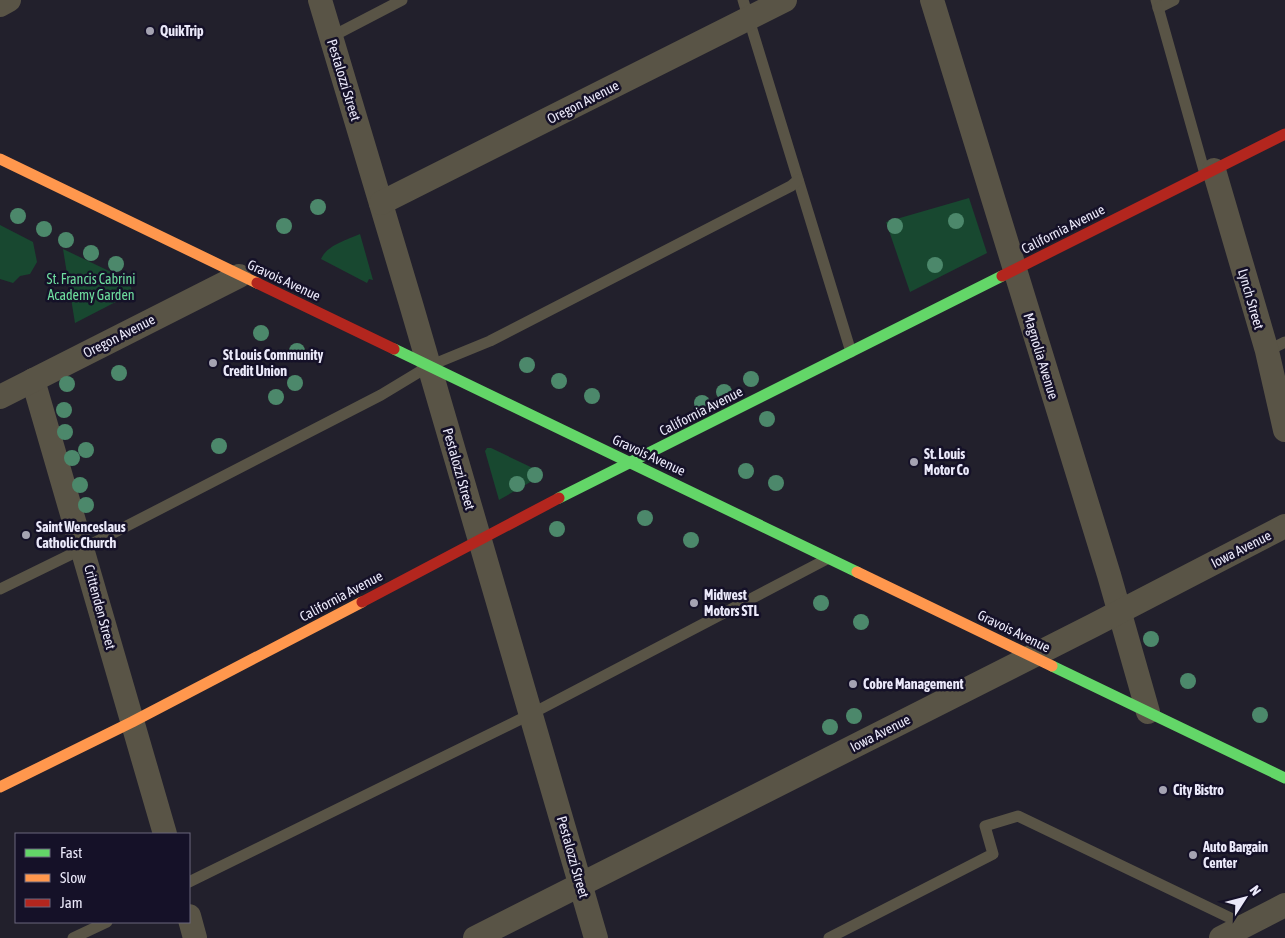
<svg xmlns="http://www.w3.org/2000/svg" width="1285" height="938" font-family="'Asap Condensed',sans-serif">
<rect width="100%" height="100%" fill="#22202c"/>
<g fill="#184830">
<path d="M969,198L987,253L910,292L886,222Z"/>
<path d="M0,225L33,242L37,262L30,274L20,276L13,283L0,279Z"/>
<path d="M360,234L373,280L369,279L367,283L321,259C327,245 347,240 360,234Z"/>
<path d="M63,249L128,280L133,293L75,323Z"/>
<path d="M487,448H491L539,471L541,476L499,500L485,451Z"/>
</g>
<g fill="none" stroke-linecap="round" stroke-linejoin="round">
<g stroke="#595446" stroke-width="11">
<path d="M743,0L851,352"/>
<path d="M1156,0L1205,174"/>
<path d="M1158,8L1174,0"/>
<path d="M331,37L402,0"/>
<path d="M1267,351L1285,342"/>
<path d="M0,589L84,548L381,395L429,366L490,341L791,186L798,180"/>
<path d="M189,882L531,714L827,559"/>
<path d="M73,938L107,922"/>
<path d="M829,938L993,854L985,826L1018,816L1245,925"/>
</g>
<g stroke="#595446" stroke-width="24">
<path d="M320,0L411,304L596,938"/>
<path d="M932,0L1109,575L1148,712"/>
<path d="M0,5L9,0"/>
<path d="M1214,170L1267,351L1285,430"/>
<path d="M381,203L785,0"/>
<path d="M33,380C78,531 120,683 165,834"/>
<path d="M0,397L239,276"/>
<path d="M189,916L195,938"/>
<path d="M475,938L1094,625L1285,526"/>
<path d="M1221,938L1285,905"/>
</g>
<g stroke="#63d668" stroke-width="11">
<path d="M394,349L857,572"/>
<path d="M559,498L1002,276"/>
<path d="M1052,666L1285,778"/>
</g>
<g stroke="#ff974d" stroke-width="11">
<path d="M0,159L257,283"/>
<path d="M857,572L1052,666"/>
<path d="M0,787L132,722L362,602"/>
</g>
<g stroke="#b3261e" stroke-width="11">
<path d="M1002,276L1285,134"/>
<path d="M257,283L394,349"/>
<path d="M362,602L559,498"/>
</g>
</g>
<g fill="#4c886b">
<circle cx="318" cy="207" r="8"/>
<circle cx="18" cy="216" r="8"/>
<circle cx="956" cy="221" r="8"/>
<circle cx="284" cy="226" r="8"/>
<circle cx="895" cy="226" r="8"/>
<circle cx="44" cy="229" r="8"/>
<circle cx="66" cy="240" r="8"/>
<circle cx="91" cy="253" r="8"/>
<circle cx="116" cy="264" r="8"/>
<circle cx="935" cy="265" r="8"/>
<circle cx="261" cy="333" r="8"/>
<circle cx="297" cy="351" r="8"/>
<circle cx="527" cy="365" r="8"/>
<circle cx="119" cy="373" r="8"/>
<circle cx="751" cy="379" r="8"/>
<circle cx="559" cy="381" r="8"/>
<circle cx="295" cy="383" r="8"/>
<circle cx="67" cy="384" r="8"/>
<circle cx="724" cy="392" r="8"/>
<circle cx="592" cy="396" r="8"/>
<circle cx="276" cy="397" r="8"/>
<circle cx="702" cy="403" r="8"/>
<circle cx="64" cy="410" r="8"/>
<circle cx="767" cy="419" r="8"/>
<circle cx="65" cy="432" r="8"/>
<circle cx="219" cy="446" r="8"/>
<circle cx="86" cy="450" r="8"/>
<circle cx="72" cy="458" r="8"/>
<circle cx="746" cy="471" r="8"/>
<circle cx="535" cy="475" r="8"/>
<circle cx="776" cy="483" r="8"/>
<circle cx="517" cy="484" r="8"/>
<circle cx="80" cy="485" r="8"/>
<circle cx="86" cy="505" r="8"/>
<circle cx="645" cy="518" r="8"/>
<circle cx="557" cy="529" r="8"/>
<circle cx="691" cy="540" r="8"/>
<circle cx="821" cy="603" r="8"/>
<circle cx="861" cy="622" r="8"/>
<circle cx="1151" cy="639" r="8"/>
<circle cx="1188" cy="681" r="8"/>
<circle cx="1260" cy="715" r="8"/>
<circle cx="854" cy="716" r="8"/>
<circle cx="830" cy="727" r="8"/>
</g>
<g fill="#a5a3b2" stroke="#151128" stroke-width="2">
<circle cx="150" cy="31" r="5"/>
<circle cx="213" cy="363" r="5"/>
<circle cx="914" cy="462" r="5"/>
<circle cx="26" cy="535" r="5"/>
<circle cx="694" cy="603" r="5"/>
<circle cx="853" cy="684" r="5"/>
<circle cx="1163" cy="790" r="5"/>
<circle cx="1193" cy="855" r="5"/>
</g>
<g text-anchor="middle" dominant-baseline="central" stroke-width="5" stroke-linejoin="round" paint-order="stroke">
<g font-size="14" font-weight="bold" fill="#ebe9fa" stroke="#151128" text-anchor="start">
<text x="160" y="31">QuikTrip</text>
<text x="223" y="355">St Louis Community<tspan x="223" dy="16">Credit Union</tspan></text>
<text x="924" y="454">St. Louis<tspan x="924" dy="16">Motor Co</tspan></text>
<text x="36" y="527">Saint Wenceslaus<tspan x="36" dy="16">Catholic Church</tspan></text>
<text x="704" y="595">Midwest<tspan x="704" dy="16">Motors STL</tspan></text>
<text x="863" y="684">Cobre Management</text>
<text x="1173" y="790">City Bistro</text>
<text x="1203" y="847">Auto Bargain<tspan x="1203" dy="16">Center</tspan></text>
</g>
<g font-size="14" fill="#ebe9fa" stroke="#151128">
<text transform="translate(344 80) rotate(73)">Pestalozzi Street</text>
<text transform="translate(583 102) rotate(-27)">Oregon Avenue</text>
<text transform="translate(1063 229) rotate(-27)">California Avenue</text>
<text transform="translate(284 280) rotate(25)">Gravois Avenue</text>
<text transform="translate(1251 299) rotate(74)">Lynch Street</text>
<text transform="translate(119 336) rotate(-27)">Oregon Avenue</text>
<text transform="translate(1041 356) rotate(73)">Magnolia Avenue</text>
<text transform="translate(701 411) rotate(-27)">California Avenue</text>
<text transform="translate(649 455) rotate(25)">Gravois Avenue</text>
<text transform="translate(459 469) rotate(74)">Pestalozzi Street</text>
<text transform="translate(1241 549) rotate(-27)">Iowa Avenue</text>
<text transform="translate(341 596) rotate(-28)">California Avenue</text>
<text transform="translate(100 607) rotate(75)">Crittenden Street</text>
<text transform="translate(1014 631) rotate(26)">Gravois Avenue</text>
<text transform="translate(880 733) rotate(-27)">Iowa Avenue</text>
<text transform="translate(573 857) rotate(74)">Pestalozzi Street</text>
</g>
<g font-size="14" fill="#6ede9f" stroke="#151128">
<text x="91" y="279">St. Francis Cabrini<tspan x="91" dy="16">Academy Garden</tspan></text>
</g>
</g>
<rect x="15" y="833" width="175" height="90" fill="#151128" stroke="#6b677c"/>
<rect x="25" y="849" width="25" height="8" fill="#63d668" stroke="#6b677c"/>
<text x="60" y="858" font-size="15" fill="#ebe9fa">Fast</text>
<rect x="25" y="874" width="25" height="8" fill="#ff974d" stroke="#6b677c"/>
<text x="60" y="883" font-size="15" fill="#ebe9fa">Slow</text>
<rect x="25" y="899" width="25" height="8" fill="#b3261e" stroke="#6b677c"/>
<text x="60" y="908" font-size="15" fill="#ebe9fa">Jam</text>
<g transform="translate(1245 898) rotate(54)" stroke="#151128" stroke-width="4" paint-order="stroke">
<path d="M0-4L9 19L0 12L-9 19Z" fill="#ebe9fa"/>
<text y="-8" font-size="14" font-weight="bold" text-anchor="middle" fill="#ebe9fa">N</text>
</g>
</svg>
